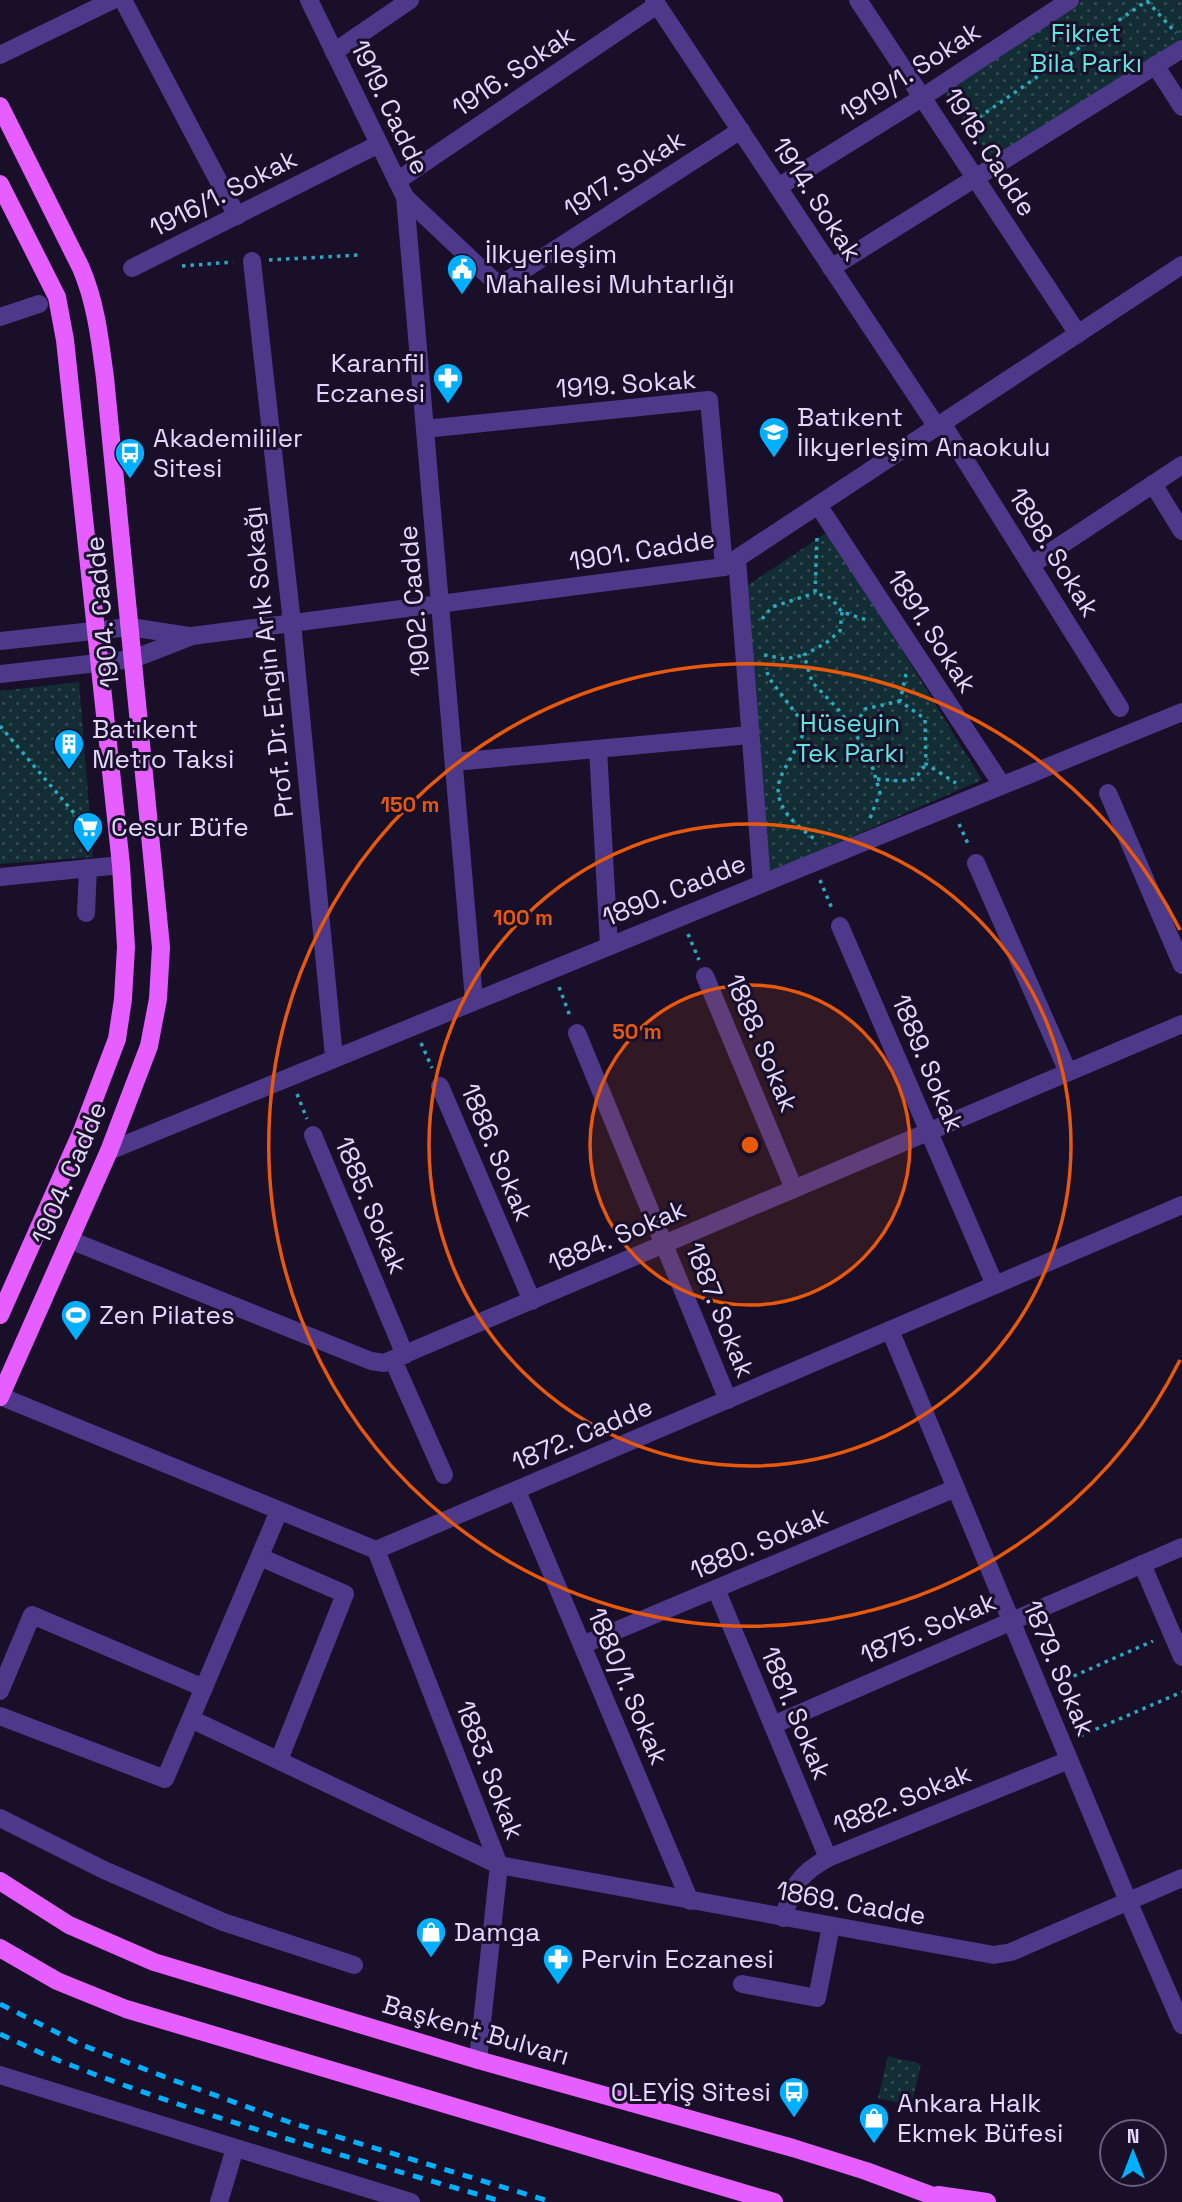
<svg xmlns="http://www.w3.org/2000/svg" width="1182" height="2202" font-family="'Space Grotesk',sans-serif">
<defs>
<pattern id="green-dots" width="8" height="8" patternUnits="userSpaceOnUse" patternTransform="scale(1.75)"><rect width="8" height="8" fill="#122d33"/><path d="M2 2h.1M6 6h.1" fill="none" stroke="#344b52" stroke-width="1.8" stroke-linecap="round"/></pattern>
</defs>
<rect width="100%" height="100%" fill="#190f29"/>
<g fill="url(#green-dots)">
<path d="M1082,0H1182V39L991,158L944,92Z"/>
<path d="M829,531L982,780L766,874L748,585Z"/>
<path d="M79,682L93,857L0,864V691Z"/>
<path d="M888,2056L921,2064L911,2106L878,2098Z"/>
</g>
<g fill="none" stroke-linecap="round" stroke-linejoin="round">
<g stroke="#2ba8bf" stroke-width="3.5" stroke-dasharray="3.5 5" stroke-linecap="butt">
<path d="M1147,1L1176,33"/>
<path d="M965,127L1148,0"/>
<path d="M269,260L359,255"/>
<path d="M182,266L233,262"/>
<path d="M817,538L815,593L831,598L842,612L870,621"/>
<path d="M842,612L840,631L826,643L804,655L812,682L837,708L853,729"/>
<path d="M762,619L772,607L815,593"/>
<path d="M764,655L785,659L804,655"/>
<path d="M767,672L769,678L806,727C800,743 791,757 783,772C767,802 794,824 816,840V842"/>
<path d="M906,674L900,701L925,719L926,764L956,783"/>
<path d="M0,726L74,813L85,818L97,820"/>
<path d="M877,779L900,781L915,779L926,764"/>
<path d="M870,818L880,793L871,762L853,729L865,709L900,701"/>
<path d="M959,824L969,846"/>
<path d="M820,880L833,911"/>
<path d="M688,934L699,960"/>
<path d="M559,987L570,1016"/>
<path d="M421,1043L432,1068"/>
<path d="M297,1094L307,1119"/>
<path d="M1058,1683L1153,1641"/>
<path d="M1080,1736L1182,1692"/>
</g>
<g stroke="#4d388a" stroke-width="18">
<path d="M123,0L237,216"/>
<path d="M309,0L405,197L494,281L505,282L741,130"/>
<path d="M654,0L937,427"/>
<path d="M858,0L1078,334"/>
<path d="M334,52L410,0"/>
<path d="M0,55L113,0"/>
<path d="M1155,65L1182,107"/>
<path d="M397,181L657,5"/>
<path d="M778,187L923,97L1070,0"/>
<path d="M405,197L474,1000"/>
<path d="M252,261L292,623L334,1057"/>
<path d="M132,268L379,144"/>
<path d="M831,268L1182,49"/>
<path d="M0,317L39,304"/>
<path d="M942,423L1120,708"/>
<path d="M425,429L709,400L724,567"/>
<path d="M1153,484L1182,531"/>
<path d="M818,505L1002,785"/>
<path d="M737,559L762,883"/>
<path d="M1031,565L1182,465"/>
<path d="M0,641L130,627L189,636"/>
<path d="M0,674L133,659L192,636L724,567L1182,265"/>
<path d="M598,749L609,945"/>
<path d="M454,762L750,735"/>
<path d="M1108,793L1182,965"/>
<path d="M976,863L1068,1072"/>
<path d="M0,877L121,865"/>
<path d="M86,913L88,868"/>
<path d="M840,926L995,1285"/>
<path d="M705,976L794,1189"/>
<path d="M577,1033L728,1400"/>
<path d="M440,1086L532,1301"/>
<path d="M313,1135L405,1355"/>
<path d="M109,1151L1182,712"/>
<path d="M70,1240L371,1361L384,1363L1182,1024"/>
<path d="M890,1330L1128,1901L1182,2025"/>
<path d="M393,1360L444,1475"/>
<path d="M0,1396L376,1550L1182,1205"/>
<path d="M517,1491L690,1901"/>
<path d="M376,1550L499,1865L478,2060"/>
<path d="M260,1557L345,1594L279,1760"/>
<path d="M1142,1564L1182,1657"/>
<path d="M716,1589L828,1858"/>
<path d="M582,1645L956,1488"/>
<path d="M0,1691L32,1615L204,1688"/>
<path d="M0,1716L165,1779L279,1511"/>
<path d="M191,1719L499,1865L994,1955L1011,1952L1182,1878"/>
<path d="M773,1725L1182,1547"/>
<path d="M0,1818L104,1870L223,1922L354,1965"/>
<path d="M783,1918C793,1887 798,1874 828,1858L1069,1760"/>
<path d="M742,1984L817,1998L831,1926"/>
<path d="M0,2075L411,2202"/>
<path d="M219,2202L235,2148"/>
</g>
<g stroke="#e65eff" stroke-width="18">
<path d="M0,106L81,268C96,303 100,340 105,378L161,947L158,999L149,1046L109,1151L0,1397"/>
<path d="M0,184L57,297L65,340L121,865L126,947L123,999L117,1039L82,1131L0,1315"/>
<path d="M0,1881L69,1925L154,1962L478,2060L793,2148L866,2171L949,2202"/>
<path d="M0,1948L57,1981L126,2009L774,2202"/>
<path d="M938,2195L987,2202"/>
</g>
<g stroke="#03afff" stroke-width="5" stroke-dasharray="10 9" stroke-linecap="butt">
<path d="M0,2004L82,2045L173,2080L289,2122L552,2202"/>
<path d="M0,2034C24,2045 48,2057 73,2066C214,2121 360,2160 504,2202"/>
</g>
</g>
<circle cx="750" cy="1145" r="160" fill="#e8590c" fill-opacity=".12"/>
<g fill="none" stroke="#e8590c" stroke-width="3.5">
<circle cx="750" cy="1145" r="160"/>
<circle cx="750" cy="1145" r="321"/>
<path d="M1180 1360A481 481 0 1 1 1180 930"/>
</g>
<defs>
<g id="civic-pin" transform="scale(1.575)"><path d="M0 17L-7.5 6A9.5 9.5 0 1 1 7.5 6Z" fill="#03afff" stroke="#190f29"/><path d="M-.6-6.5H3V-4.5H.6V-3L4-1V1h2V6H-6V1h2V-1L-.6-3ZM-1.2 2.5V6h2.4V2.5Z" fill="#fff"/></g>
<g id="pharmacy-pin" transform="scale(1.575)"><path d="M0 17L-7.5 6A9.5 9.5 0 1 1 7.5 6Z" fill="#03afff" stroke="#190f29"/><path d="M-2-6h4v4h4v4h-4v4h-4v-4h-4v-4h4Z" fill="#fff"/></g>
<g id="school-pin" transform="scale(1.575)"><path d="M0 17L-7.5 6A9.5 9.5 0 1 1 7.5 6Z" fill="#03afff" stroke="#190f29"/><path d="M0-5L7-2L0 1L-7-2ZM-4 1L0 2.5L4 1V4Q0 6-4 4Z" fill="#fff"/></g>
<g id="bus-pin" transform="scale(1.575)"><path d="M0 17L-7.5 6A9.5 9.5 0 1 1 7.5 6Z" fill="#03afff" stroke="#190f29"/><path d="M-5-6H5V4H4V6H2V4H-2V6H-4V4H-5ZM-3.5-4V0h7V-4ZM-3.5 1.2v1.5H-2V1.2ZM2 1.2v1.5H3.5V1.2Z" fill="#fff"/></g>
<g id="building-pin" transform="scale(1.575)"><path d="M0 17L-7.5 6A9.5 9.5 0 1 1 7.5 6Z" fill="#03afff" stroke="#190f29"/><path d="M-4-6H4V6H1V3H-1V6H-4ZM-2.5-4.3h1.7v1.8h-1.7ZM.8-4.3h1.7v1.8H.8ZM-2.5-1h1.7V.8h-1.7ZM.8-1h1.7V.8H.8Z" fill="#fff"/></g>
<g id="supermarket-pin" transform="scale(1.575)"><path d="M0 17L-7.5 6A9.5 9.5 0 1 1 7.5 6Z" fill="#03afff" stroke="#190f29"/><path d="M-6-5.5h2.5l.6 2H6L4.5 2H-2.5L-4.4-4H-6ZM-1.5 3.2a1.3 1.3 0 1 0 .1 0ZM3 3.2a1.3 1.3 0 1 0 .1 0Z" fill="#fff"/></g>
<g id="stadium-pin" transform="scale(1.575)"><path d="M0 17L-7.5 6A9.5 9.5 0 1 1 7.5 6Z" fill="#03afff" stroke="#190f29"/><path d="M0-5a6.5 5 0 1 0 0 10a6.5 5 0 1 0 0-10ZM-3.5-1.8h7v3.6h-7Z" fill="#fff"/></g>
<g id="shop-pin" transform="scale(1.575)"><path d="M0 17L-7.5 6A9.5 9.5 0 1 1 7.5 6Z" fill="#03afff" stroke="#190f29"/><path d="M-5-2.5h2.3a2.7 3.5 0 0 1 5.4 0H5L5.5 6h-11ZM-1.5-2.5h3a1.5 2.3 0 0 0-3 0Z" fill="#fff"/></g>
</defs>
<g fill-rule="evenodd">
<use href="#civic-pin" x="462" y="269"/>
<use href="#pharmacy-pin" x="448" y="378"/>
<use href="#school-pin" x="774" y="432"/>
<use href="#bus-pin" x="130" y="453"/>
<use href="#building-pin" x="69" y="744"/>
<use href="#supermarket-pin" x="88" y="827"/>
<use href="#stadium-pin" x="76" y="1315"/>
<use href="#shop-pin" x="431" y="1932"/>
<use href="#pharmacy-pin" x="558" y="1959"/>
<use href="#bus-pin" x="794" y="2092"/>
<use href="#shop-pin" x="874" y="2118"/>
</g>
<g text-anchor="middle" dominant-baseline="central" stroke-width="6" stroke-linejoin="round" paint-order="stroke">
<g font-size="26" fill="#5de5e0" stroke="#190f29">
<text x="1086" y="33">Fikret<tspan x="1086" dy="30">Bila Parkı</tspan></text>
<text x="850" y="723">Hüseyin<tspan x="850" dy="30">Tek Parkı</tspan></text>
</g>
<g font-size="26" fill="#e4d7ff" stroke="#190f29">
<text transform="translate(513 71) rotate(-34)">1916. Sokak</text>
<text transform="translate(910 72) rotate(-33)">1919/1. Sokak</text>
<text transform="translate(390 107) rotate(64)">1919. Cadde</text>
<text transform="translate(990 152) rotate(57)">1918. Cadde</text>
<text transform="translate(624 174) rotate(-33)">1917. Sokak</text>
<text transform="translate(223 193) rotate(-27)">1916/1. Sokak</text>
<text transform="translate(817 199) rotate(57)">1914. Sokak</text>
<text transform="translate(626 384) rotate(-4)">1919. Sokak</text>
<text transform="translate(642 550) rotate(-9)">1901. Cadde</text>
<text transform="translate(1054 552) rotate(58)">1898. Sokak</text>
<text transform="translate(414 601) rotate(-95)">1902. Cadde</text>
<text transform="translate(102 612) rotate(-96)">1904. Cadde</text>
<text transform="translate(932 631) rotate(57)">1891. Sokak</text>
<text transform="translate(268 662) rotate(-96)">Prof. Dr. Engin Arık Sokağı</text>
<text transform="translate(674 890) rotate(-22)">1890. Cadde</text>
<text transform="translate(762 1043) rotate(67)">1888. Sokak</text>
<text transform="translate(928 1063) rotate(67)">1889. Sokak</text>
<text transform="translate(497 1152) rotate(67)">1886. Sokak</text>
<text transform="translate(69 1173) rotate(-67)">1904. Cadde</text>
<text transform="translate(371 1205) rotate(67)">1885. Sokak</text>
<text transform="translate(617 1236) rotate(-23)">1884. Sokak</text>
<text transform="translate(720 1310) rotate(68)">1887. Sokak</text>
<text transform="translate(582 1434) rotate(-23)">1872. Cadde</text>
<text transform="translate(759 1543) rotate(-23)">1880. Sokak</text>
<text transform="translate(928 1628) rotate(-23)">1875. Sokak</text>
<text transform="translate(1059 1668) rotate(67)">1879. Sokak</text>
<text transform="translate(628 1686) rotate(67)">1880/1. Sokak</text>
<text transform="translate(796 1713) rotate(67)">1881. Sokak</text>
<text transform="translate(490 1770) rotate(69)">1883. Sokak</text>
<text transform="translate(902 1799) rotate(-22)">1882. Sokak</text>
<text transform="translate(851 1903) rotate(10)">1869. Cadde</text>
<text transform="translate(476 2030) rotate(16)">Başkent Bulvarı</text>
</g>
<g font-size="26" fill="#e4d7ff" stroke="#190f29" text-anchor="start">
<text x="485" y="254">İlkyerleşim<tspan x="485" dy="30">Mahallesi Muhtarlığı</tspan></text>
<text x="425" y="363" text-anchor="end">Karanfil<tspan x="425" dy="30">Eczanesi</tspan></text>
<text x="797" y="417">Batıkent<tspan x="797" dy="30">İlkyerleşim Anaokulu</tspan></text>
<text x="153" y="438">Akademililer<tspan x="153" dy="30">Sitesi</tspan></text>
<text x="92" y="729">Batıkent<tspan x="92" dy="30">Metro Taksi</tspan></text>
<text x="111" y="827">Cesur Büfe</text>
<text x="99" y="1315">Zen Pilates</text>
<text x="454" y="1932">Damga</text>
<text x="581" y="1959">Pervin Eczanesi</text>
<text x="771" y="2092" text-anchor="end">OLEYİŞ Sitesi</text>
<text x="897" y="2103">Ankara Halk<tspan x="897" dy="30">Ekmek Büfesi</tspan></text>
</g>
</g>
<circle cx="750" cy="1145" r="10" fill="#e8590c" stroke="#190f29" stroke-width="3.5"/>
<g font-size="21" text-anchor="middle" font-weight="bold" fill="#e8590c" stroke="#190f29" stroke-width="6" stroke-linejoin="round" paint-order="stroke">
<text x="410" y="812">150 m</text>
<text x="523" y="925">100 m</text>
<text x="637" y="1039">50 m</text>
</g>
<g transform="translate(1133 2153)"><circle r="33" fill="#190f29" stroke="#6a5f7f" stroke-width="2"/>
<path d="M0-5L12 26L0 18L-12 26Z" fill="#03afff"/>
<text y="-10" font-size="19" font-weight="bold" text-anchor="middle" fill="#e4d7ff">N</text>
</g>
</svg>
